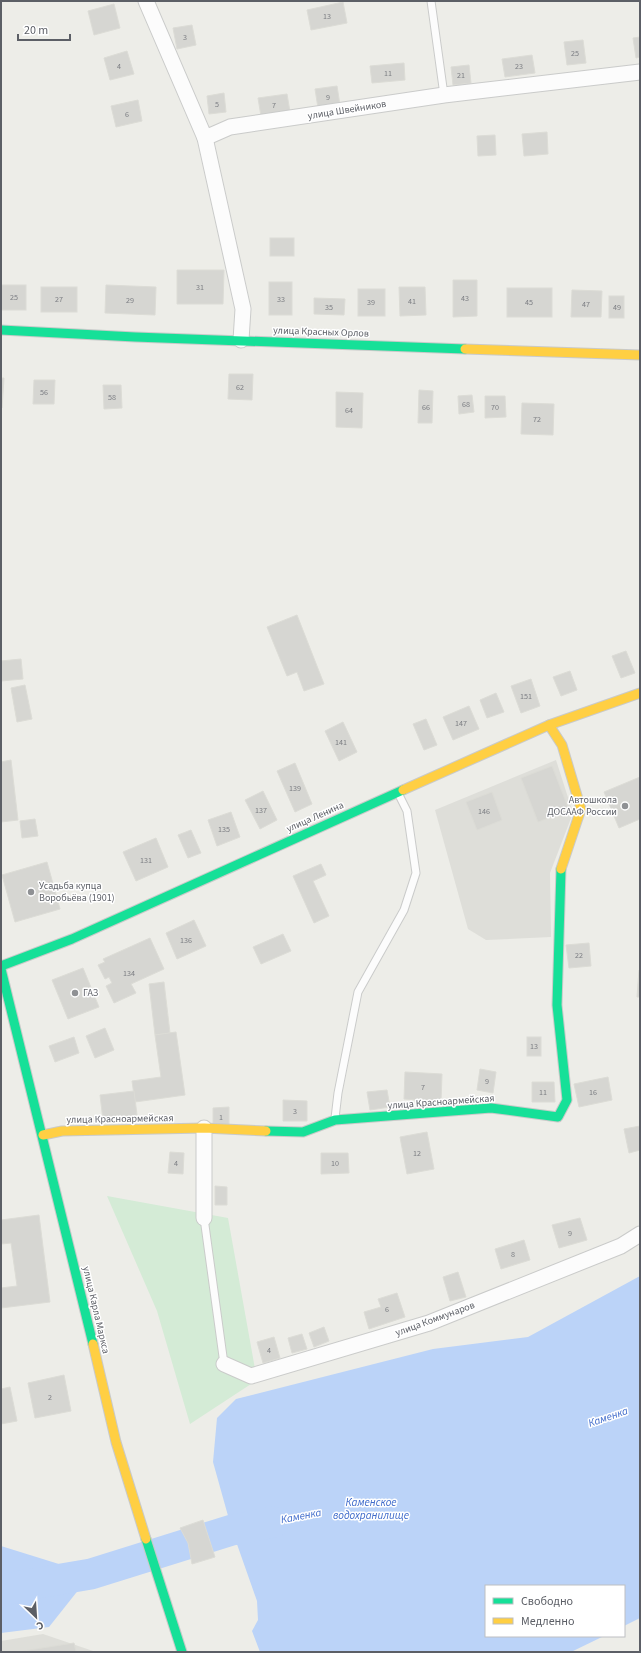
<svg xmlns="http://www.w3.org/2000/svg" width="641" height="1653" font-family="'Source Sans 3',sans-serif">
<rect width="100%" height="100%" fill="#edede8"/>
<g fill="#deded9">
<path d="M556,760L573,813L550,873L551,937L486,940L468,929L435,810Z"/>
<path d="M43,1634L96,1652H1V1641Z"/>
</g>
<path fill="#d4ebd6" d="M107,1196L228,1218L257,1380L190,1424L157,1311Z"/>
<g fill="#bbd3f8">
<path d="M640,1276V1618L624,1626V1586H486V1636H604L571,1652H260L252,1631L258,1620L257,1601L232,1530L213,1462L217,1418L236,1399L433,1349L528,1337Z"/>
<path d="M1,1546L91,1574L49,1627L1,1633Z"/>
</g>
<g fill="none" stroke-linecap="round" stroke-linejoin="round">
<path stroke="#bbd3f8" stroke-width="31" d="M1,1592L20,1586L91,1574L232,1530L274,1522"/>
</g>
<g fill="#d6d6d2" stroke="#dcdcd6">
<path d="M343,2L347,23L311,30L307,10Z"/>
<path d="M114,4L120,28L94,35L88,11Z"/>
<path d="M192,25L196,45L177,49L173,28Z"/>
<path d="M640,37V57L636,58L633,38Z"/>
<path d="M583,40L586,63L567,65L564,42Z"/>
<path d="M127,51L134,74L110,80L104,58Z"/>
<path d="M532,55L535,73L505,77L502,59Z"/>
<path d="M404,63L405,80L372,83L370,66Z"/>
<path d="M469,65L471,83L453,85L451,67Z"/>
<path d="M337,86L340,105L318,108L315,89Z"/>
<path d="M224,93L226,112L209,114L207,96Z"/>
<path d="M287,94L290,112L261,116L258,98Z"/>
<path d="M138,100L142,121L116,127L111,106Z"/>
<path d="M547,132L548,154L524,156L522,134Z"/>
<path d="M495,135L496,155L478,156L477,136Z"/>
<rect x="270" y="238" width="24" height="18"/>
<path d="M177,270H224L223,304H177Z"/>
<path d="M453,280H477V316L453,317Z"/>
<rect x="269" y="282" width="23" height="33"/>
<rect x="1" y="285" width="25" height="25"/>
<path d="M106,285L156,287L155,315L105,313Z"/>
<rect x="41" y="287" width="36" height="25"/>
<path d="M399,287H425L426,315L400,316Z"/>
<rect x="507" y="288" width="45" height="29"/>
<rect x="358" y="289" width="27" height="27"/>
<path d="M572,290L602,291L601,317H571Z"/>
<rect x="609" y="296" width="15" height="22"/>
<path d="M314,298L345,299L344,315L314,314Z"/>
<path d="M229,374H253L252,400L228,399Z"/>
<path d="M1,378H4L2,408L1,407Z"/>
<path d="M34,380H55L54,404H33Z"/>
<path d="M103,385H121L122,408L104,409Z"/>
<path d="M419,390L433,391L432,423H418Z"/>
<path d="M336,392L363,393L362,428L336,427Z"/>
<path d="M472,395L474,412L459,414L458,396Z"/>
<path d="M485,396H505L506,417L485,418Z"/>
<path d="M522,403L554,404L553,435L521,434Z"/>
<path d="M297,615L324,684L304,691L297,672L287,676L267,627Z"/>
<path d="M626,651L635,673L621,678L612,656Z"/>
<path d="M21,659L23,679L1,681V661Z"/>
<path d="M570,671L577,690L561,696L553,677Z"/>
<path d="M531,679L540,706L521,713L511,686Z"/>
<path d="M25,685L32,719L17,722L11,688Z"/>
<path d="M496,693L504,712L487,718L480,700Z"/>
<path d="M469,706L479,729L453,740L443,717Z"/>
<path d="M426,719L437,745L424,750L413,724Z"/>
<path d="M343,722L357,752L339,761L325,731Z"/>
<path d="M11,760L18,820L1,822V762Z"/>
<path d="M295,763L312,804L295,812L277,771Z"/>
<path d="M552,766L569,810L538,822L521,778Z"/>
<path d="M640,777V819L619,828L604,792Z"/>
<path d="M263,791L277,820L260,829L245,800Z"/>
<path d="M492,792L502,820L477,830L466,802Z"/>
<path d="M231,812L240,837L217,846L208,820Z"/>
<path d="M35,819L38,836L22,838L20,821Z"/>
<path d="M191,830L201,853L188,858L178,835Z"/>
<path d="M156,838L168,867L136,881L123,852Z"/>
<path d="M47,862L60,909L15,922L2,875Z"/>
<path d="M321,864L326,875L313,881L329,916L314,923L293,876Z"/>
<path d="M194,920L206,946L177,959L166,933Z"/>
<path d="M283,934L291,951L261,964L253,947Z"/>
<path d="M150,938L164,969L131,984L136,993L114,1003L106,986L112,983L109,977L105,979L98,965L105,962L103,959Z"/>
<path d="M589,943L591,966L569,968L566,945Z"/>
<path d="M83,968L99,1007L68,1019L52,980Z"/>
<path d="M639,970L640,971V997H637Z"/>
<path d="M164,982L170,1033L155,1035L149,984Z"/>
<path d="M105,1028L114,1050L95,1058L86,1036Z"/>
<path d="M176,1032L185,1095L135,1102L132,1081L161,1077L155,1035Z"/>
<path d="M74,1037L79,1053L55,1062L49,1046Z"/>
<rect x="527" y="1037" width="14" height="19"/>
<path d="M480,1069L496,1072L493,1093L477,1090Z"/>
<path d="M405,1072L442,1074L441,1102L404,1099Z"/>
<path d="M608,1077L612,1100L579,1107L574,1084Z"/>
<path d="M532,1082H554L555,1102H532Z"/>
<path d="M387,1090L390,1107L370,1110L367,1092Z"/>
<path d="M134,1091L137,1115L103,1120L100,1095Z"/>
<path d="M283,1100L307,1101V1121H283Z"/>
<path d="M229,1107V1126L213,1125V1108Z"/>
<path d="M640,1126V1150L629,1153L624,1129Z"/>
<path d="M427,1132L434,1169L407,1174L400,1137Z"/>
<path d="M170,1152L184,1153L183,1174L168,1173Z"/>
<path d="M321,1153H348L349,1173L321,1174Z"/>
<path d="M215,1186L227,1187V1205H215Z"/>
<path d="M39,1215L50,1302L1,1308V1288L17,1286L11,1243L1,1244V1220Z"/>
<path d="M580,1218L587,1240L559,1248L552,1225Z"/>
<path d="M524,1240L530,1260L501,1269L495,1249Z"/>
<path d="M458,1272L466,1297L450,1301L443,1277Z"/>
<path d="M397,1293L405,1317L369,1329L364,1312L381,1307L378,1299Z"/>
<path d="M324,1327L329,1341L314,1347L309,1333Z"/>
<path d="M302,1334L307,1349L292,1353L288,1338Z"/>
<path d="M274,1337L280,1358L263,1363L257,1342Z"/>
<path d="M64,1375L71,1411L35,1418L28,1383Z"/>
<path d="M10,1387L17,1421L1,1424V1389Z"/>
<path d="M203,1520L215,1557L192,1564L188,1543L180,1528Z"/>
<path d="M74,1643L76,1652H17Z"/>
</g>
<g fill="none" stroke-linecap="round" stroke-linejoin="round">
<g stroke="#cacbca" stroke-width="9">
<g id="lane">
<path d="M431,1L444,95"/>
<path d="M335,1118L338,1093L358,992L404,910L416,873L407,811L399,795"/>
<path d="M204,1218L224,1364"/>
</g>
</g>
<g stroke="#cacbca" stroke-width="17">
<g id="street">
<path d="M146,1L205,138L230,127L444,95L640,72"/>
<path d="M205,138L243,309L241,340"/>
<path d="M204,1128V1218"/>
<path d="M224,1364L251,1376L429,1323L621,1246L640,1234"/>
</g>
</g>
<g stroke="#c9cac9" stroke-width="11">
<g id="fast">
<path d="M1,330L135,337L465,349"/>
<path d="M1,966L72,939L403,790"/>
<path d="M1,969L93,1344"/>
<path d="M266,1131L303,1132L335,1120L491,1108L558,1117L567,1100L557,1005L561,869"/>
<path d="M146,1539L182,1652"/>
</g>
</g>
<g stroke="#c9cac9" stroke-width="11">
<g id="slow">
<path d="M465,349L640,355"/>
<path d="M549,725L562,745L581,809L561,869"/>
<path d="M403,790L549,725L640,693"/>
<path d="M43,1135L62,1131L204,1128L266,1131"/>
<path d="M93,1344L116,1442L146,1539"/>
</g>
</g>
<use href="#lane" stroke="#fcfcfc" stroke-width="7"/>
<use href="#street" stroke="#fcfcfc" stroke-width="15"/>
<use href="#fast" stroke="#16e098" stroke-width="9"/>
<use href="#slow" stroke="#ffcf43" stroke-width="9"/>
</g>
<g fill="#8f9194" stroke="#fff" stroke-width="1.5">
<circle cx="625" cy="806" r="4"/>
<circle cx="31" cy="892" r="4"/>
<circle cx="75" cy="993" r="4"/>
</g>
<g text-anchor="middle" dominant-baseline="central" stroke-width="3" stroke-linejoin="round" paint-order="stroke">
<g font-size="8" fill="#7b7d82">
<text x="327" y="16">13</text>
<text x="185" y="37">3</text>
<text x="575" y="53">25</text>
<text x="119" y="66">4</text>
<text x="519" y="66">23</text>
<text x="388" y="73">11</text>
<text x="461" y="75">21</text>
<text x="328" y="97">9</text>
<text x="217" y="104">5</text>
<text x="274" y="105">7</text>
<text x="127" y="114">6</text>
<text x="200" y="287">31</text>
<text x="14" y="297">25</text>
<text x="465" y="298">43</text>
<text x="59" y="299">27</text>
<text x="281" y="299">33</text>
<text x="130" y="300">29</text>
<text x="412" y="301">41</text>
<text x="371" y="302">39</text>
<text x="529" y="302">45</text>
<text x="586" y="304">47</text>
<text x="329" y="307">35</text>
<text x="617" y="307">49</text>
<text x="240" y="387">62</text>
<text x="44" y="392">56</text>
<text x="112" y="397">58</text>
<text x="466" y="404">68</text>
<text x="426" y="407">66</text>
<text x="495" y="407">70</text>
<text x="349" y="410">64</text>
<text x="537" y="419">72</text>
<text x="526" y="696">151</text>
<text x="461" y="723">147</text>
<text x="341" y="742">141</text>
<text x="295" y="788">139</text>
<text x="261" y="810">137</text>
<text x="484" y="811">146</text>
<text x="224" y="829">135</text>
<text x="146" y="860">131</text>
<text x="186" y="940">136</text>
<text x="579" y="955">22</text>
<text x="129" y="973">134</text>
<text x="534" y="1046">13</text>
<text x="487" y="1081">9</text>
<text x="423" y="1087">7</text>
<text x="543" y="1092">11</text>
<text x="593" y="1092">16</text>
<text x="295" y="1111">3</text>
<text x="221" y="1117">1</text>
<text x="417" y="1153">12</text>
<text x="176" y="1163">4</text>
<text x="335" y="1163">10</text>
<text x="570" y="1233">9</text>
<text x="513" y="1254">8</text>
<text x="387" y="1309">6</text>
<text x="269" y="1350">4</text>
<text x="50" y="1397">2</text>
</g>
<g font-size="10" fill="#5c5f66" stroke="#fff">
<text transform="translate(347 110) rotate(-9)">улица Швейников</text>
<text transform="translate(321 332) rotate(2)">улица Красных Орлов</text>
<text transform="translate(315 817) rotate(-24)">улица Ленина</text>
<text transform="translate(441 1102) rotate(-4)">улица Красноармейская</text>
<text transform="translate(120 1119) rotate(-1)">улица Красноармейская</text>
<text transform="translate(96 1310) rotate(77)">улица Карла Маркса</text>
<text transform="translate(435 1319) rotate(-20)">улица Коммунаров</text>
</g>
<g font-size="10" fill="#5c5f66" stroke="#fff" text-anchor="start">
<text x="617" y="800" text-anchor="end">Автошкола<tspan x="617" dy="12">ДОСААФ России</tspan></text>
<text x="39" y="886">Усадьба купца<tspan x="39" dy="12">Воробьёва (1901)</tspan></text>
<text x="83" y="993">ГАЗ</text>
</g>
<g font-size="11" font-style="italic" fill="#3f6bcb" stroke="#fff">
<text transform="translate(608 1417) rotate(-19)">Каменка</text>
<text x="371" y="1502">Каменское<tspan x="371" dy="13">водохранилище</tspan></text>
<text transform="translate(301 1516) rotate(-11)">Каменка</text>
</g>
</g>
<rect width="641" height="1653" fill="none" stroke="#5c5f66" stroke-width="4"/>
<rect x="485" y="1585" width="140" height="52" fill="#ffffff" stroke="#bebfc2"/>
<rect x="493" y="1598" width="20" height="6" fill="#16e098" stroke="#bebfc2"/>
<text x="521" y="1605" font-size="12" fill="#5c5f66">Свободно</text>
<rect x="493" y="1618" width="20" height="6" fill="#ffcf43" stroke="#bebfc2"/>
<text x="521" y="1625" font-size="12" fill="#5c5f66">Медленно</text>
<g transform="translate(36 1617) rotate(155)" stroke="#ffffff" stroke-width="3" paint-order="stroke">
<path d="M0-3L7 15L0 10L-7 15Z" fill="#5c5f66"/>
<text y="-6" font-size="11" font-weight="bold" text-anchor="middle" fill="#5c5f66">С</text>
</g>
<path d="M18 34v6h52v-6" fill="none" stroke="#5c5f66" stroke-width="2"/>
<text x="24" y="34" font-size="12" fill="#5c5f66" stroke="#ffffff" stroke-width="3" paint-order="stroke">20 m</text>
</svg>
